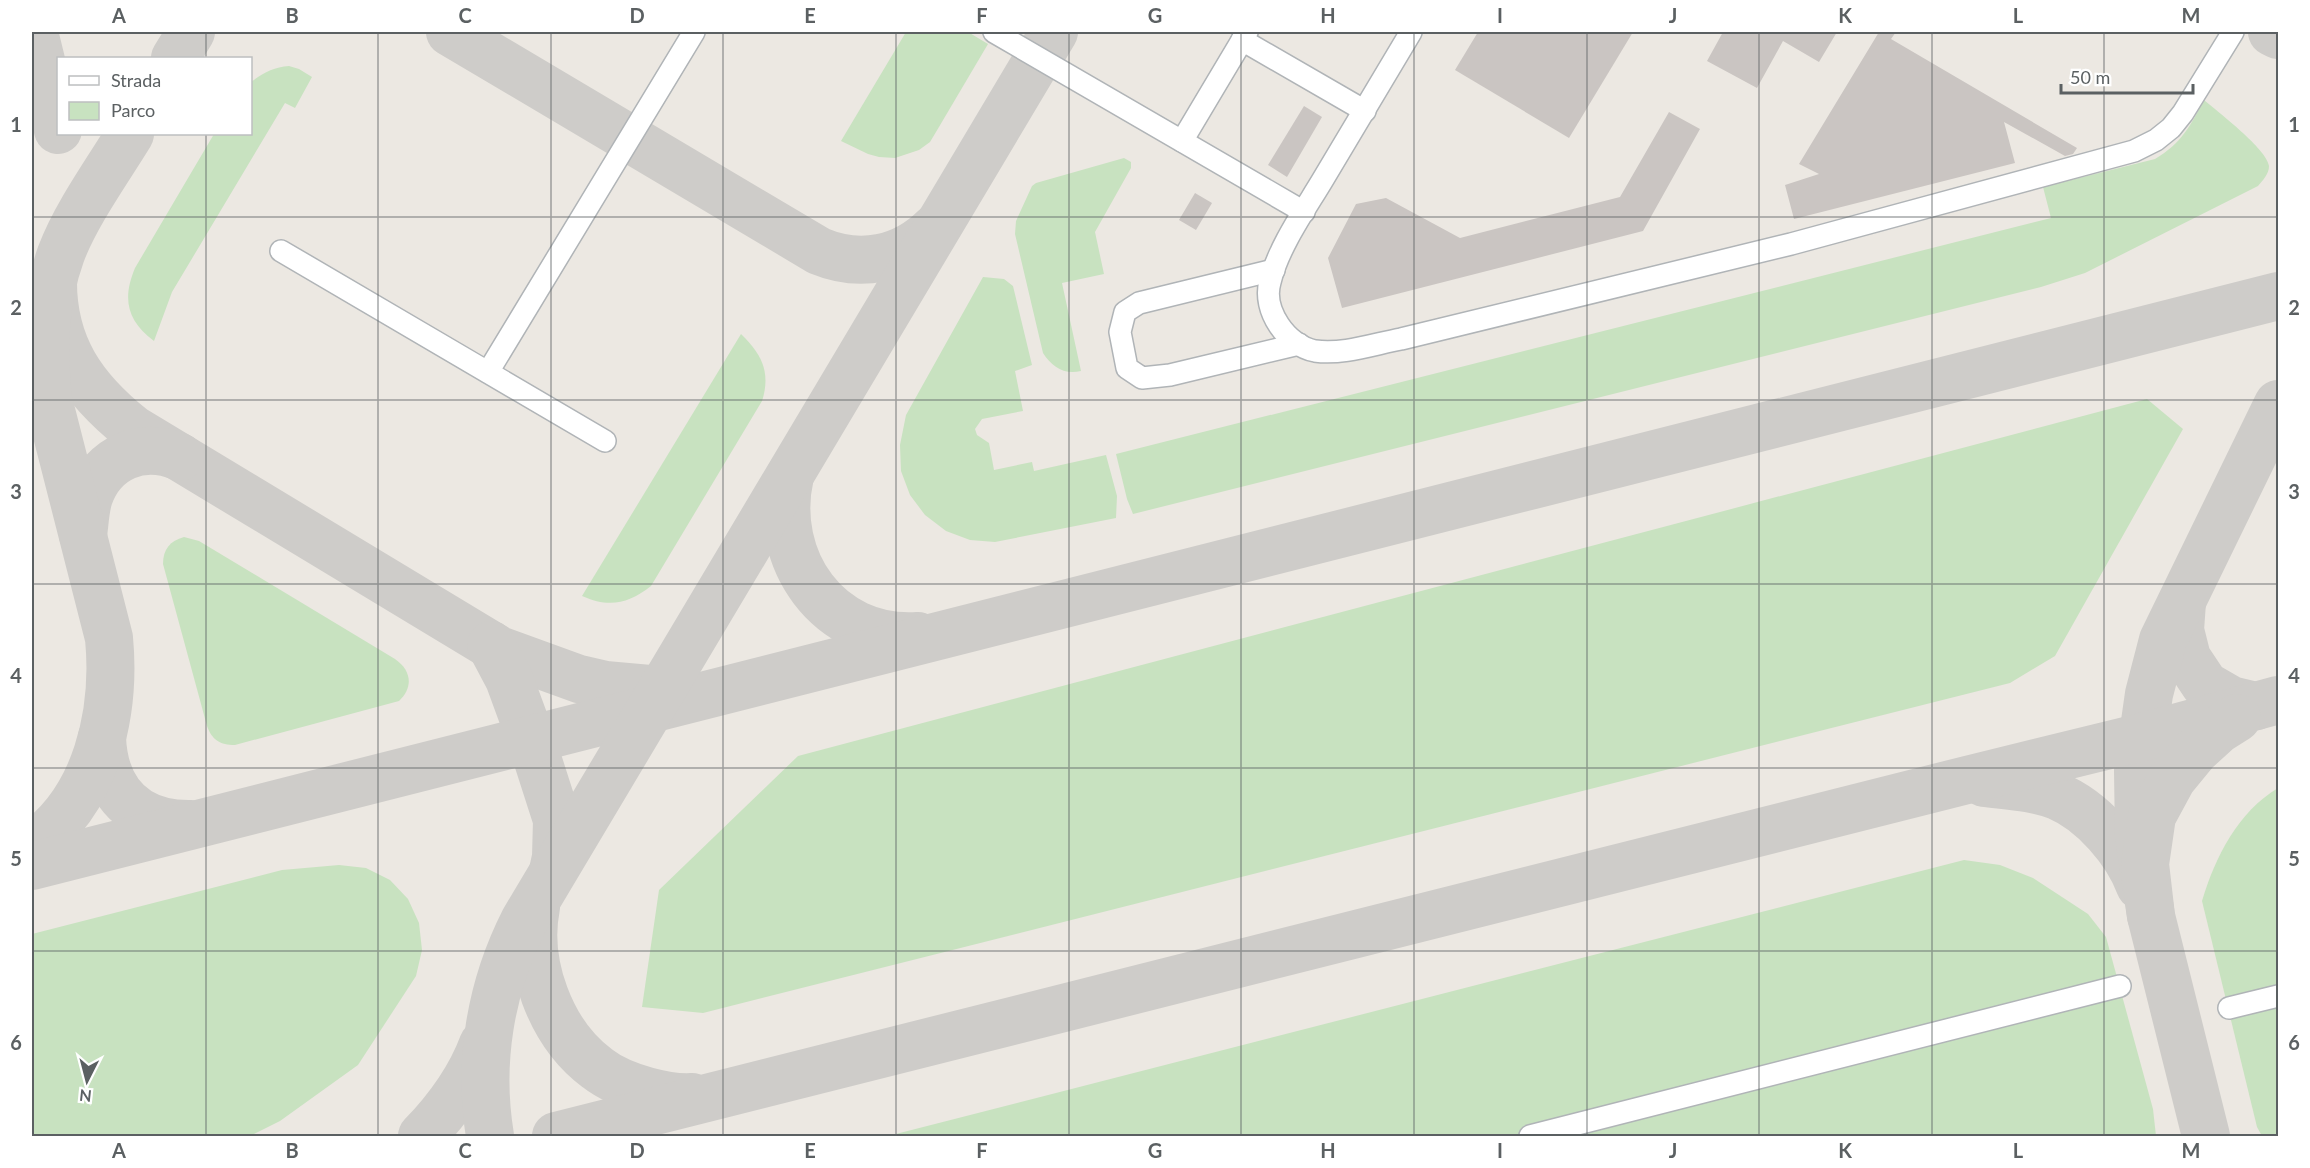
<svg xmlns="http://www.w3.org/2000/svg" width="2310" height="1168" font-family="Lato,sans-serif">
<rect width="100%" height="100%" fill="#ece8e2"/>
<g fill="#c8e2c0">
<path d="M906,32H968L988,44L936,132L930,142L919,150L895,158L879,157L868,154L841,141Z"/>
<path d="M289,66L299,69L312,77L295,108L285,103L172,292L154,341C127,321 122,299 135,268L214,134H250L251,82C263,73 274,67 289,66Z"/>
<path d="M2204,100C2218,112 2267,149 2269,166C2269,174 2263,180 2258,186L2085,273L2041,287L1133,514L1127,499L1116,454L2051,218L2043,187L2155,159C2182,143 2190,126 2204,100Z"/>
<path d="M1124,158L1131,162V168L1095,232L1104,274L1062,283L1081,371C1064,375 1052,367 1043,353L1015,234L1016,221L1032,186L1036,183Z"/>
<path d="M983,277L1004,279L1013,286L1032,365L1015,371L1023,411L982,419L975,429L977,435L989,443L994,470L1032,462L1034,471L1106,455L1117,496L1116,518L995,542L970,540L946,531L925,515L910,495L901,471L900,445L906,415Z"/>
<path d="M741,334C762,354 771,373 762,401L651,586C628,604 609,608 582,596Z"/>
<path d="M2147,399L2183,429L2055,656L2010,683L703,1013L642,1007L659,890L798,756Z"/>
<path d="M184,537L199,541L395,659C411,670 414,687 399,701L235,745C220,745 212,740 207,726L163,564C163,549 170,541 184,537Z"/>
<path d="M2278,788V1136H2262L2257,1127L2202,901C2215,857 2238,812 2278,788Z"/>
<path d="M1964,860L2000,865L2033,878L2088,914L2106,937L2153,1109L2156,1136H888Z"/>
<path d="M339,865L366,868L390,880L408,899L419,923L422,950L416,976L358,1065L280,1121L250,1136H32V934L282,870Z"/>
</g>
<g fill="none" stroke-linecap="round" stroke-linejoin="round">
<g stroke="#ceccc9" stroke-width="48">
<path d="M34,32L58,130"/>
<path d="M450,32L819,251C860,268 903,260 935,228"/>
<path d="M2272,32L2278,35"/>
<path d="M175,58L191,32"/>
<path d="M53,279C52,346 83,389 133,429L499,650L579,679L605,685L672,691"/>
<path d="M790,476C771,559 828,642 918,636"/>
<path d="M83,535C85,522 85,509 89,497C103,457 142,441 180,457"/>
<path d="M2182,602L2180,630L2187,658L2205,685L2231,700L2256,706"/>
<path d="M491,645L509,679L531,739L557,820L556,857L553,871"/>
<path d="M102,737C104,792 135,825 191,824"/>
<path d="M1984,783C2008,786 2034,787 2057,796C2093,811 2127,851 2140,886"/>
<path d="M32,845C97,801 116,712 109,638L48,399C43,349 44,301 61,254C76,214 108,170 130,134"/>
<path d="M32,866L2278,296"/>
<path d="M536,907C525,963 550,1033 597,1068C611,1079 629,1086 647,1091C662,1095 677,1098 692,1097"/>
<path d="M2151,916L2139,837L2138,771L2149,694L2163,640L2278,404"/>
<path d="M422,1136C447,1110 470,1079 483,1044"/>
<path d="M490,1136C478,1063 490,988 524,921L1054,32"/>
<path d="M556,1136L1963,781L2142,737L2278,700"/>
<path d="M2206,1136L2151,916L2145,864L2152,816L2172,779L2195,751L2218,730L2237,718"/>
</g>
</g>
<g fill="#cac5c2">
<path d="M1478,32H1633L1569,138L1455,70Z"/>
<path d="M1723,32H1837L1819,62L1783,41L1757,88L1707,61Z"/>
<path d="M1879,32H1896L1891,39L2077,148L2073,154L2065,156L2004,122L2015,163L1794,219L1785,185L1819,174L1799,164Z"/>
<path d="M1304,106L1322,117L1287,177L1268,165Z"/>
<path d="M1669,112L1700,129L1643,231L1342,308L1328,258L1356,204L1386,198L1460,238L1620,197Z"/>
<path d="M1195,193L1212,203L1196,230L1179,220Z"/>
</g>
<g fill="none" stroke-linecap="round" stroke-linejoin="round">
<g stroke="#b0b4b7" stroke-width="24">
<g id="minor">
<path d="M994,32L1304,212"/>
<path d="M1411,32C1382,81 1352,131 1322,181C1304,211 1278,248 1270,282C1262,310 1287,346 1315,351C1343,355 1374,344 1401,339L1791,244L2134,151L2156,140L2171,128L2183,113L2233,32"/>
<path d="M1242,40L1365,111"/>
<path d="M1182,141L1247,32"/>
<path d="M281,251L605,441"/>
<path d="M1274,270L1139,303L1125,312L1120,332L1127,368L1142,378L1170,375L1299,344"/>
<path d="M488,372L694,32"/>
<path d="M2229,1008L2278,996"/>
<path d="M1530,1136L2120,986"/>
</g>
</g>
<use href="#minor" stroke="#fff" stroke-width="21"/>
</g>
<path fill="none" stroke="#5b6062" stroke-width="1.5" stroke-opacity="0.55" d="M206,32V58M378,32V1136M551,32V1136M723,32V1136M896,32V1136M1069,32V1136M1241,32V1136M1414,32V1136M1587,32V1136M1759,32V1136M1932,32V1136M2104,32V1136M206,134V1136M32,217H2278M32,400H2278M32,584H2278M32,768H2278M32,951H2278"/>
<rect width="2310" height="1168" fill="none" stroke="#ffffff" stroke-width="66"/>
<rect x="57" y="57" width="195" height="78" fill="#ffffff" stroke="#bdbfc0" stroke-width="1.5"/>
<rect x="69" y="76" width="30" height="9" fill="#ffffff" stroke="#bdbfc0" stroke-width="1.5"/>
<text x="111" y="87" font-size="18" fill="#5b6062">Strada</text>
<rect x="69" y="102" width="30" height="18" fill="#c8e2c0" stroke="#bdbfc0" stroke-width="1.5"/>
<text x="111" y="117" font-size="18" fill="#5b6062">Parco</text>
<g transform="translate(87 1081) rotate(186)" stroke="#ffffff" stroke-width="4.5" paint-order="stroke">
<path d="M0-4.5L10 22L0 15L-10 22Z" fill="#5b6062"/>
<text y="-9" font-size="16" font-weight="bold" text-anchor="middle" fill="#5b6062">N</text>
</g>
<path d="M2061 84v9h132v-9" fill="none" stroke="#5b6062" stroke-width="3"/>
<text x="2070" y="84" font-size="18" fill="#5b6062" stroke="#ffffff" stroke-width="4.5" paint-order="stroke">50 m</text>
<rect x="33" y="33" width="2244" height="1102" fill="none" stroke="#5b6062" stroke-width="2"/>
<g font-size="20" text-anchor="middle" font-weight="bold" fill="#5b6062">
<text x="119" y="23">A</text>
<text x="292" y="23">B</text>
<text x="465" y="23">C</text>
<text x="637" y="23">D</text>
<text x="810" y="23">E</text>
<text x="982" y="23">F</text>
<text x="1155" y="23">G</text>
<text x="1328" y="23">H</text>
<text x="1500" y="23">I</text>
<text x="1673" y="23">J</text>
<text x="1845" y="23">K</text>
<text x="2018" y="23">L</text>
<text x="2191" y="23">M</text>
<text x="16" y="132">1</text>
<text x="2294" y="132">1</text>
<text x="16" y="315">2</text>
<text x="2294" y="315">2</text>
<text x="16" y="499">3</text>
<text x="2294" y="499">3</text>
<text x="16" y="683">4</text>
<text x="2294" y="683">4</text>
<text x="16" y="866">5</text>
<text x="2294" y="866">5</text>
<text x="16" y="1050">6</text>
<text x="2294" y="1050">6</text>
<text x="119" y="1158">A</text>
<text x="292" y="1158">B</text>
<text x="465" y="1158">C</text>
<text x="637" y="1158">D</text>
<text x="810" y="1158">E</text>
<text x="982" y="1158">F</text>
<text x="1155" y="1158">G</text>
<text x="1328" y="1158">H</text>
<text x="1500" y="1158">I</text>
<text x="1673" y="1158">J</text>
<text x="1845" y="1158">K</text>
<text x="2018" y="1158">L</text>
<text x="2191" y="1158">M</text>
</g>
</svg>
